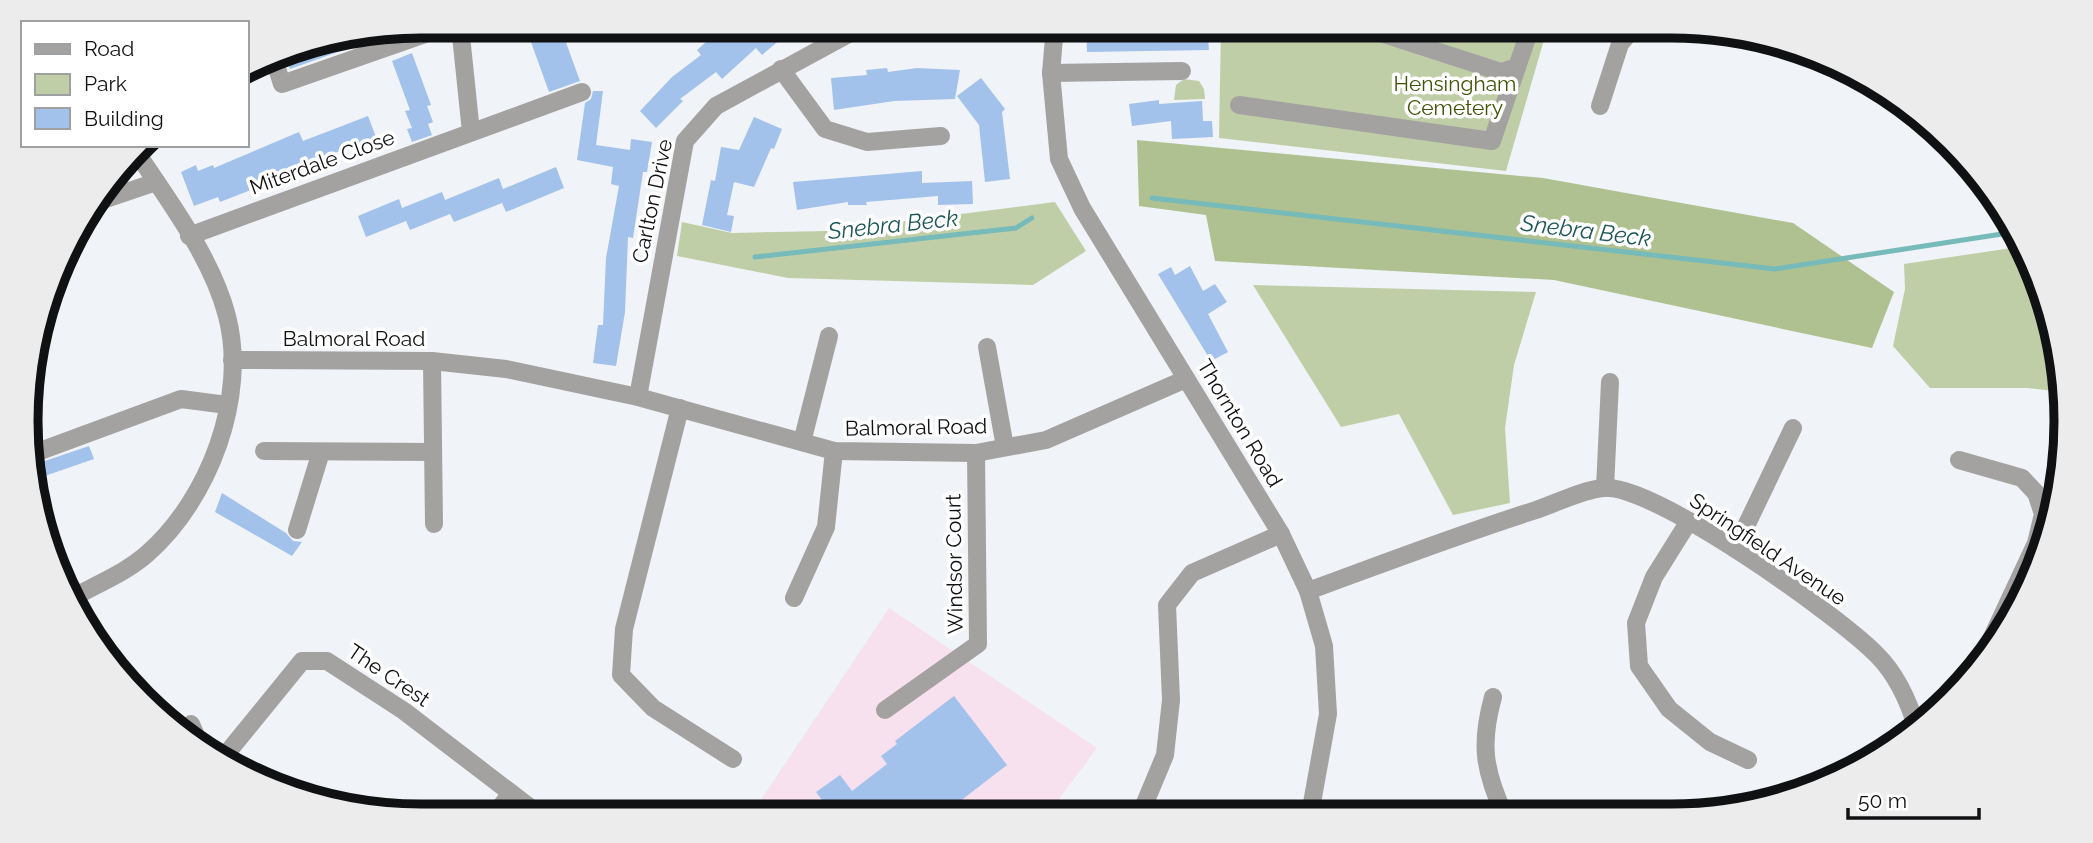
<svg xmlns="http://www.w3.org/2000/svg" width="2093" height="843" font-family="Raleway,sans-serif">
<rect width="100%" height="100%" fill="#f0f3f7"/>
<path fill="#f8e1ef" d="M889,608L1097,748L1047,815L750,816Z"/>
<g fill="#c0cea8">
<path d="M1221,26H1548L1506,171L1219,138Z"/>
<path d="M1184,79L1199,81L1204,89L1205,99L1174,100L1176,85Z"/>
<path d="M1055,202L1086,251L1033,285L788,278L677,256L682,222L732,233L827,231Z"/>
<path d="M2025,246L2065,392L2027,388H1930L1893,346L1905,289L1904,264Z"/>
<path d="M1253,285L1536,292L1514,365L1505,428L1510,503L1453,515L1399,414L1341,427Z"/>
</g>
<path fill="#b0c191" d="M1137,140L1543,178L1793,223L1894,292L1872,348L1554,280L1215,261L1206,215L1139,206Z"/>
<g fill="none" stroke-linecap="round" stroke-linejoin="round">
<g stroke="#76baba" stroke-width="5">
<path d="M1152,198L1775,269L2015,232"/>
<path d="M755,257L1016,228L1032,218"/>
</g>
</g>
<g fill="#a2c2eb">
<path d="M531,26H560L580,81L549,92L527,31L532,29Z"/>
<path d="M724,26H796L762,55L756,48L722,79L716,72L680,99L683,101L656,128L640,111L672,77L701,55L697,50Z"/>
<path d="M1121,27V30L1162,31L1207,27L1209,50L1087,52L1086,28Z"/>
<path d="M354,37L356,43L348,46L349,48L290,69L284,53L294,47Z"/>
<path d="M412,53L431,105L427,106L433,122L428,124L432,135L412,142L407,129L412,128L405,111L410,110L392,61Z"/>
<path d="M887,68L888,72L917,68L960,70L955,99L894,101L834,110L831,78L867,75L866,70Z"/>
<path d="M981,78L1005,109L1002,112L1010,179L985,182L979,125L957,96Z"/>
<path d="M593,91H603L596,145L630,150L631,139L652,142L647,172H643L633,238L628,237L625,312L616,366L593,363L598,325H603L606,258L619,186L611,184L613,167L577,160L585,103L591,99Z"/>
<path d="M1159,100V104L1202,101L1203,121H1212L1213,137L1172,139L1171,121L1132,126L1129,104Z"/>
<path d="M368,116L376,137L267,179L269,183L220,202L218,197L194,206L181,172L196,165L198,171L213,165L214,168L299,132L303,141Z"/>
<path d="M754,117L782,129L774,149L771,148L754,187L734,182L727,215L734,216L731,232L702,225L711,180L715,181L721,147L739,150Z"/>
<path d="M556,167L564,188L506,212L502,203L454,222L450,214L410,230L406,221L366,237L358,216L399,199L402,208L442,192L445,200L499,178L503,189Z"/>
<path d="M922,171V183L972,181L973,204L938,205V196L866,202L867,205H848V202L797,210L793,182Z"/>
<path d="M1190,266L1203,291L1215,284L1227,302L1208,314L1228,352L1211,361L1158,274L1171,267L1175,275Z"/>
<path d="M89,446L94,459L33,480V465Z"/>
<path d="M222,493L286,533L293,541L302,542L292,556L215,512Z"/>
<path d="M954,696L1007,765L959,802L970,815H924L919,809L910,815L870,816L859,802L841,816H834L816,792L840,775L852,791L887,764L881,756L897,744L895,741Z"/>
</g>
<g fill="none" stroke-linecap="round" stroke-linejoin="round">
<g stroke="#a4a2a1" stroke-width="18">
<path d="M460,26L471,132"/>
<path d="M1055,26L1051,73L1059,159L1082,208L1281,534L1308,591L1324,646L1328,714L1310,814"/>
<path d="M1359,26L1501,72L1517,67"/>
<path d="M1758,40L1765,45L1806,52"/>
<path d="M274,59L282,84L448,26"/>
<path d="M781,69L825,129L867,142L941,136"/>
<path d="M1051,73L1182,71"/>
<path d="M1239,105L1492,141L1531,26"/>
<path d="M1600,106L1620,44L1635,26"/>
<path d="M97,202L156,182"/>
<path d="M189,236L582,92"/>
<path d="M987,347L1005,447"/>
<path d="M232,360L432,361L506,369L638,397L834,451L976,453L1046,440L1186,379"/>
<path d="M432,361L434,524"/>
<path d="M638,397L685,141L716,106L863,26"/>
<path d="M680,408L624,629L621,675L653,708L733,759"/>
<path d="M802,442L829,336"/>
<path d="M264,451L433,452"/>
<path d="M32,454L181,399L227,405"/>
<path d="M1959,460L2022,478L2036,493L2043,514L2036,543L1979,665"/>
<path d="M1605,488L1610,382"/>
<path d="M1689,521L1654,577L1636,623L1639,666L1669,709L1710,742L1748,760"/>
<path d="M297,530L321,452"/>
<path d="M1735,549L1793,428"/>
<path d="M1308,591C1382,564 1457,535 1533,511C1555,504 1581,490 1603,488C1653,483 1839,616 1877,655C1897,675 1909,702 1917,729"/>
<path d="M74,597C99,583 127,572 148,553C209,499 248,397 227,316C212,258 170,203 137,153"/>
<path d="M794,598L826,527L834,451"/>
<path d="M1493,697C1480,744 1484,770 1504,814"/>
<path d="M885,710L978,644L976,453"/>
<path d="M1915,720L1945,704"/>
<path d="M191,724L200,745"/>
<path d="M223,758L302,661H327L404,711L541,816"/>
<path d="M1140,815L1165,755L1171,700L1167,605L1192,573L1281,534"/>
<path d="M493,817L511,793"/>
</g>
</g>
<g text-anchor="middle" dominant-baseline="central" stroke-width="7" stroke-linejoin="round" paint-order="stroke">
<g font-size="21" fill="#3f5206" stroke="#fff">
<text x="1455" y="83">Hensingham<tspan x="1455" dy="24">Cemetery</tspan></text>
</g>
<g font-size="21" fill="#101113" stroke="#fff">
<text transform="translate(322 162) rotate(-20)">Miterdale Close</text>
<text transform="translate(652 201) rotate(-78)">Carlton Drive</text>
<text x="354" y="338">Balmoral Road</text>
<text transform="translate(1240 423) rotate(59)">Thornton Road</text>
<text transform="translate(916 427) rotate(-1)">Balmoral Road</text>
<text transform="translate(1768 549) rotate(34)">Springfield Avenue</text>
<text transform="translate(954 564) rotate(-91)">Windsor Court</text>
<text transform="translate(389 675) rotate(34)">The Crest</text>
</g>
<g font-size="23" font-style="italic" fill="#1c5656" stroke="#fff">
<text transform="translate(893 224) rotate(-6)">Snebra Beck</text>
<text transform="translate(1586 230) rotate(7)">Snebra Beck</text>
</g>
</g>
<path d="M0 0H2093V843H0ZM421 38H1671A383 383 0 0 1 2054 421V421A383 383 0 0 1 1671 804H421A383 383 0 0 1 38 421V421A383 383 0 0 1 421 38Z" fill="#ececec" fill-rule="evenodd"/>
<path fill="none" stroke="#101113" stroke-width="9" d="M421 38H1671A383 383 0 0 1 2054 421V421A383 383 0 0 1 1671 804H421A383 383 0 0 1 38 421V421A383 383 0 0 1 421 38Z"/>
<rect x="21" y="21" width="228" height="126" fill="#ffffff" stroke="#9fa0a1" stroke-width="2"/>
<rect x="35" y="44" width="35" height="10" fill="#a4a2a1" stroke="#9fa0a1" stroke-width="2"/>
<text x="84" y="56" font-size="21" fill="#101113">Road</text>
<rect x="35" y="74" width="35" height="21" fill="#c0cea8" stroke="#9fa0a1" stroke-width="2"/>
<text x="84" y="91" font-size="21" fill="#101113">Park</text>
<rect x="35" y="108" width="35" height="21" fill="#a2c2eb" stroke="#9fa0a1" stroke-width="2"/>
<text x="84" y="126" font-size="21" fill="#101113">Building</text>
<path d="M1848 808v10h131v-10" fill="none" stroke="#101113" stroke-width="3.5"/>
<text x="1858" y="808" font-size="21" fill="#101113" stroke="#ffffff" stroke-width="5" paint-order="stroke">50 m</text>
</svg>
